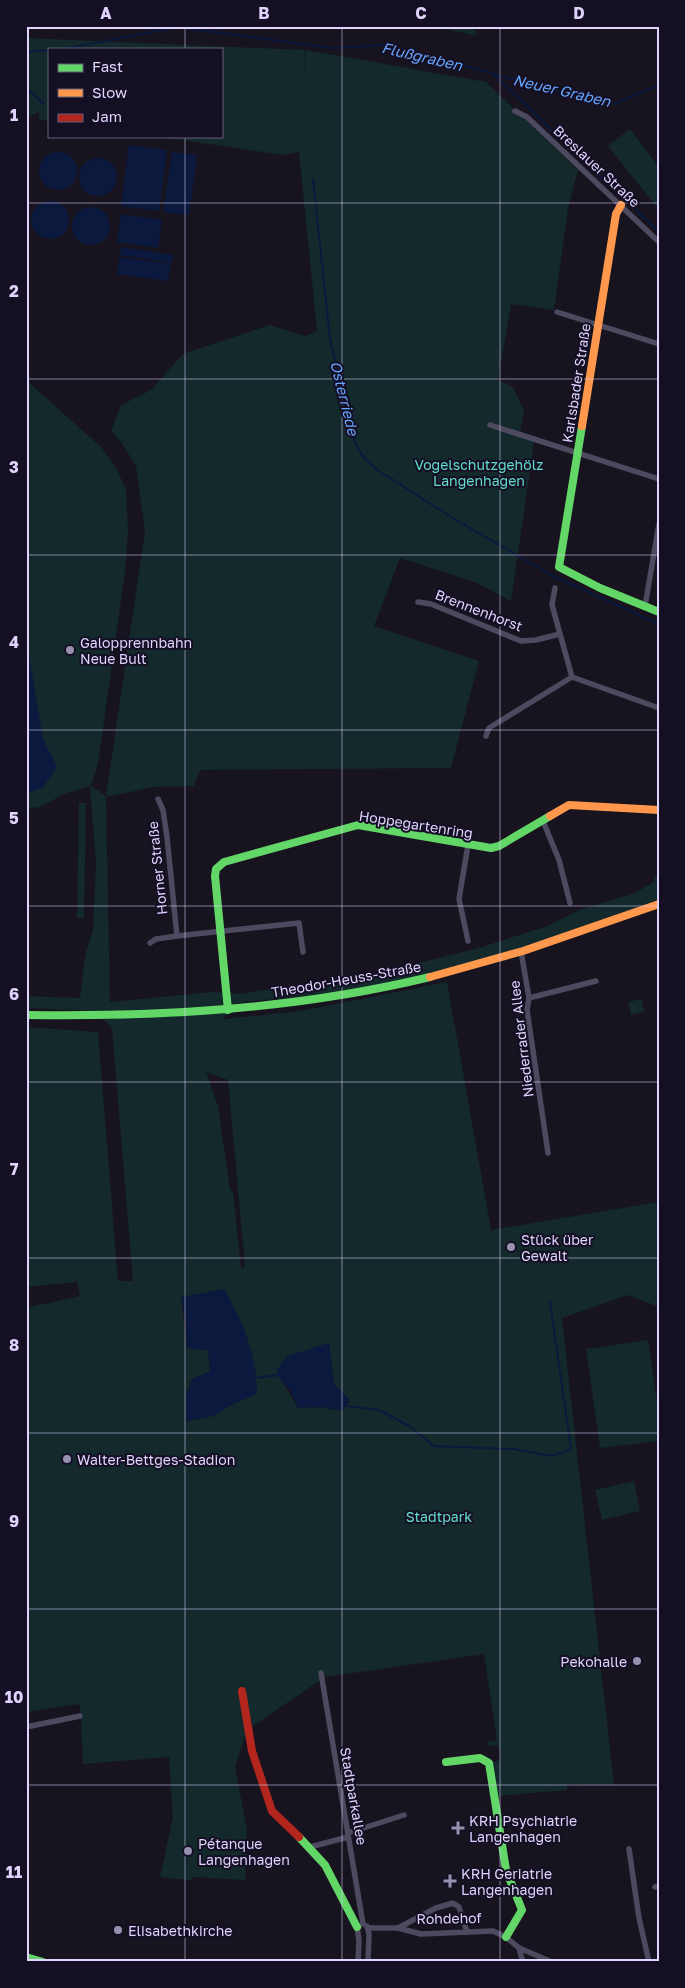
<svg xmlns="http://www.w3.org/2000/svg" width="685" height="1988" font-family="'Golos Text',sans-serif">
<rect width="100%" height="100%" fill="#17141f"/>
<g fill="#13292c" fill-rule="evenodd">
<path d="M432,26H473L477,36Z"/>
<path d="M26,38L305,50L304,76L306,50L486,82L578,170L568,208L554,310L511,304L498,380L513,387L524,411L520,431L535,436L511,601L477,583L400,558L374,626L479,661L451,768L200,770L194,786L154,787L106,797L110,1002L212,992L238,994L378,973L475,949L548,926L579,910L633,894L655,881L654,877L659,875V899C629,913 597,923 566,933C510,952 452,969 394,982C342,993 288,997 236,1003L224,1019L301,1011L447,982L491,1230L659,1202V1307L628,1295L562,1318L614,1785L567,1784V1790L497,1796L492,1762L501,1760L498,1745L487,1746V1742L497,1740L484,1654L325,1677L247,1730L235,1766L247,1831L245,1880L192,1877V1880H188L160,1877L173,1817L169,1757L83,1764L80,1704L26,1712V1308L80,1296L77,1282L26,1287V1027L98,1032L118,1281H133L112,1028L95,1011L26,1008V996L80,998L85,956L93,930L96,863L90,786L66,793L40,807L26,809V380L101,447L116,467L126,490L128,531L125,572L98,764L91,786L106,796L145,531L136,466L121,442L111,431L121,405L151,390L183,354L270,325L306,336L317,331L299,152L283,155L155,136H221V49H49V121L39,119V112L26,118ZM206,1072L228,1080L245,1267L241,1268L233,1191L230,1190L218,1106ZM202,1294L257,1394L233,1404L213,1416L187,1421L186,1397L192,1379L210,1371L208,1350L187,1348L181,1297ZM329,1343L334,1384L350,1400L342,1411L321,1407L298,1408C294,1400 277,1374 277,1370Z"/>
<path d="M630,129L659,167V210L608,146Z"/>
<path d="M79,803H86L84,918H77Z"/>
<path d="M642,999L644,1012L631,1015L628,1002Z"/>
<path d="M648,1340L659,1415V1441L600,1448L586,1349Z"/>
<path d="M634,1481L640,1511L602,1520L595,1490Z"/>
</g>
<g fill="#0c193e">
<path d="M129,145L167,150L159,211L121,206Z"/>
<circle cx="58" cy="171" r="19"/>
<path d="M172,152L197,155L189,215L163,212Z"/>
<circle cx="98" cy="177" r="19"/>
<circle cx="50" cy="220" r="19"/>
<circle cx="91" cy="226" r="19"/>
<path d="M121,214L162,220L158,248L117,242Z"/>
<path d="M121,247L173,255L172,263L120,255Z"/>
<path d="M119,257L171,264L168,281L117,274Z"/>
<path d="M28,649L43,739L57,766L43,788L26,793V651Z"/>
<path d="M224,1289C242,1318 258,1359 257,1394L233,1404L213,1416L186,1421V1397L192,1379L210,1371L208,1350L187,1348L186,1323L181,1297Z"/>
<path d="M329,1343L334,1384L350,1400L342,1411L321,1407L298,1408L290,1390L277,1375V1370L287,1356Z"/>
</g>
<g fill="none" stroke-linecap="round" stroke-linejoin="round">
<g stroke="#0c193e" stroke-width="2">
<path d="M64,49L177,27L332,48L385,45L492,73L659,232"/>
<path d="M26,52L49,50"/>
<path d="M494,74L566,94L614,104L659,85"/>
<path d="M26,87L43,103"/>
<path d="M313,179L330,339L355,442L364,458L376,469L451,517L553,576L659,624"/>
<path d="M257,1378L277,1375"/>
<path d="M346,1406L379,1410L409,1426L434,1446L513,1449L552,1456L571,1449L550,1302"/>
</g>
<g stroke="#4d4a60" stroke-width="5.5">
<path d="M515,111L527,117L659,242"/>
<path d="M557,312L659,344"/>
<path d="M490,425L659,479"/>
<path d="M555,588L552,605L572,677"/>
<path d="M418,602L431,604L521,641L536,640L560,634"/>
<path d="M645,606L659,524"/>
<path d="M486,736L489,728L572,677L659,708"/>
<path d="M158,799L163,810L167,837L177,936"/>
<path d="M543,821L559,860L570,903"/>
<path d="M468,941L459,899L468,845"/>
<path d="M150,943L156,939L177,936L299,923L303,952"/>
<path d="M521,951L529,998L527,1010L548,1153"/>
<path d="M529,998L596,981"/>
<path d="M321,1673L363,1924"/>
<path d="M26,1727L80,1716"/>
<path d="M348,1833L404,1815"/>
<path d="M310,1847L348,1837"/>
<path d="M629,1849L639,1918L649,1962"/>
<path d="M655,1887L659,1886"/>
<path d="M367,1926L369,1934L368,1962"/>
<path d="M369,1928H398L421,1934L493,1931L506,1937L519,1948L552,1962"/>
<path d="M398,1928L436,1908L453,1903L459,1907L467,1932"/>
<path d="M519,1948L523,1962"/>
<path d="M358,1962L359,1940L357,1927L359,1926"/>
</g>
<g stroke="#63d668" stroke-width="8">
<path d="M582,426L559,567L600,588L659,612"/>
<path d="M228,1010L215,876L216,869L224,862L358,825L491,848L499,846L550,816"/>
<path d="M26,1015C161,1017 298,1009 430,977"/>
<path d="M446,1762L480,1758L489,1763L506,1870L522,1910L506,1937"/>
<path d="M299,1837L325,1865L357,1927"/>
<path d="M26,1957L43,1962"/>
</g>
<g stroke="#ff974d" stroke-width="8">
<path d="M582,426L616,214L621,205"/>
<path d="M550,816L569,805L659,810"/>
<path d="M430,977L523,951L659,904"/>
</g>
<path stroke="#b3261e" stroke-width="8" d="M242,1691L252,1751L272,1811L299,1837"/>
</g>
<path fill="none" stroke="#ded4fe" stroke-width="1" stroke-opacity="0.55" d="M185,26V49M342,26V1962M500,26V1962M185,136V1962M26,203H659M26,379H659M26,555H659M26,730H659M26,906H659M26,1082H659M26,1258H659M26,1433H659M26,1609H659M26,1785H659"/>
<g fill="#9891b0" stroke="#150f24" stroke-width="2">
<circle cx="70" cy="650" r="5"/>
<circle cx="511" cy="1247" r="5"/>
<circle cx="67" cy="1459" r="5"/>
<circle cx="637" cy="1661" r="5"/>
<path d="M455.5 1820.5h5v5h5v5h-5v5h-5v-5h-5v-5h5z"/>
<circle cx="188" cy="1851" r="5"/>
<path d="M447.5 1873.5h5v5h5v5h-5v5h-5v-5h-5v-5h5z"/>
<circle cx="118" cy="1930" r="5"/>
</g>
<g text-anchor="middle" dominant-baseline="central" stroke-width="4" stroke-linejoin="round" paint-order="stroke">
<g font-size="14" fill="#ded4fe" stroke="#150f24">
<text transform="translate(597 166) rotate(43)">Breslauer Straße</text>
<text transform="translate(576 383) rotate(-81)">Karlsbader Straße</text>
<text transform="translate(479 610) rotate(21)">Brennenhorst</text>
<text transform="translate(416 824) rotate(9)">Hoppegartenring</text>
<text transform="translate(157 868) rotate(-96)">Horner Straße</text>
<text transform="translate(346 979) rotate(-10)">Theodor-Heuss-Straße</text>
<text transform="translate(521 1039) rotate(-97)">Niederrader Allee</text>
<text transform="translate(354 1796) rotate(80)">Stadtparkallee</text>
<text transform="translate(449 1918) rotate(-1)">Rohdehof</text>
</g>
<g font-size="14" fill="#62dccc" stroke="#150f24">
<text x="479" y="464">Vogelschutzgehölz<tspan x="479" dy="16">Langenhagen</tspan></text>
<text x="439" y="1516">Stadtpark</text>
</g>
<g font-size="14" fill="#ded4fe" stroke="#150f24" text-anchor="start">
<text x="80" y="642">Galopprennbahn<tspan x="80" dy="16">Neue Bult</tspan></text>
<text x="521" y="1239">Stück über<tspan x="521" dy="16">Gewalt</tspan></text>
<text x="77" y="1459">Walter-Bettges-Stadion</text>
<text x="627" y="1661" text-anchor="end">Pekohalle</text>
<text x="469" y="1820">KRH Psychiatrie<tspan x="469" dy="16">Langenhagen</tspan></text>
<text x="198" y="1843">Pétanque<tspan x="198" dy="16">Langenhagen</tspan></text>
<text x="461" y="1873">KRH Geriatrie<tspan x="461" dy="16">Langenhagen</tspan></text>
<text x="128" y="1930">Elisabethkirche</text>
</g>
<g font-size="15" font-style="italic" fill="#65a4fb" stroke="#150f24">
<text transform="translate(422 56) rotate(13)">Flußgraben</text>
<text transform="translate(562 90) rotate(13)">Neuer Graben</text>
<text transform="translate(345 398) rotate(76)">Osterriede</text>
</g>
</g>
<rect width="685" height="1988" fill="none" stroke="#150f24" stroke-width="55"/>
<rect x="48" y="48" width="175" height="90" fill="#150f24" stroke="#655e7b"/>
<rect x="58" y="64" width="25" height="8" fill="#63d668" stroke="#655e7b"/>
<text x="92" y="72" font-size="15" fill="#ded4fe">Fast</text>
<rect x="58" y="89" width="25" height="8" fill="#ff974d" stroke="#655e7b"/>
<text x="92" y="98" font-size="15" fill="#ded4fe">Slow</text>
<rect x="58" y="114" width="25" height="8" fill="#b3261e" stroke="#655e7b"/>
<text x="92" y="122" font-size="15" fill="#ded4fe">Jam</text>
<rect x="28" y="28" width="630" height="1932" fill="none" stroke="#ded4fe" stroke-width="2"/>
<g font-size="16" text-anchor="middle" font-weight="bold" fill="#ded4fe">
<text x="106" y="19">A</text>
<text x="264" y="19">B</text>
<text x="421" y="19">C</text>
<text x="579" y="19">D</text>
<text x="14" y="121">1</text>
<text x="14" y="297">2</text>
<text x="14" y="473">3</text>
<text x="14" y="648">4</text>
<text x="14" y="824">5</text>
<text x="14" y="1000">6</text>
<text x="14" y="1175">7</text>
<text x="14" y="1351">8</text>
<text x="14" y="1527">9</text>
<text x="14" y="1703">10</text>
<text x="14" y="1878">11</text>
</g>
</svg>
